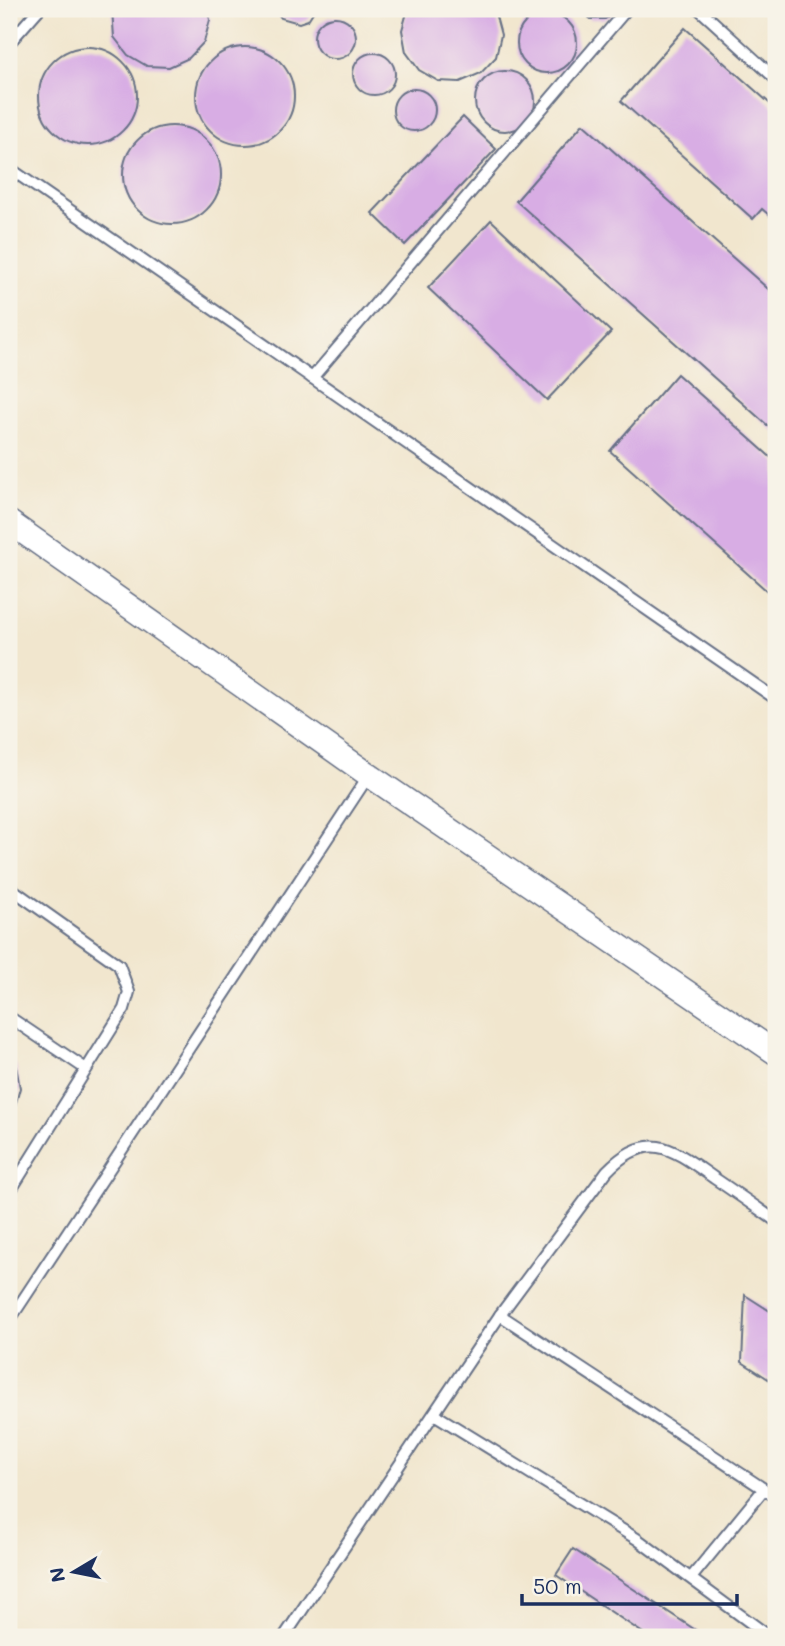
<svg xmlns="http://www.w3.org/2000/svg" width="785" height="1646" font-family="Mali,sans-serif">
<rect width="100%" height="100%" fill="#f7f3e8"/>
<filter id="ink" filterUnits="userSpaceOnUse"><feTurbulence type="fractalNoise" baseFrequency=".0143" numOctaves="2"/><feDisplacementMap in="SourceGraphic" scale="14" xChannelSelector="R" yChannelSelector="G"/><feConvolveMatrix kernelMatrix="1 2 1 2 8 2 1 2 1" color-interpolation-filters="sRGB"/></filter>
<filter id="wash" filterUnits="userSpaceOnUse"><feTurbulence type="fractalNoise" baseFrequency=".00686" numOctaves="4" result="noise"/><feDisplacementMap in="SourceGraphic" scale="28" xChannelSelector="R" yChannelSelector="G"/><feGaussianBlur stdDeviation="1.57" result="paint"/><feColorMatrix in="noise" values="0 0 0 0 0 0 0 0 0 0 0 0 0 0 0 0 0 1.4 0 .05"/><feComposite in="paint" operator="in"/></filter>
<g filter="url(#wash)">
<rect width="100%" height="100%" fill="#f1e6ce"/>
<g id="blocks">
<g fill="#d8ade4">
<path d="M112,9H208L210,20L204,42L189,58L169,67L147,66L128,55L114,37Z"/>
<path d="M275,9H315L308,20L299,23L281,18Z"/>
<path d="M408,9H494L501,35L496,57L481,73L460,82L438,81L419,70L406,52L402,30Z"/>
<path d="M577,9H622L605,19H591Z"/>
<circle cx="547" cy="43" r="30"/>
<circle cx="335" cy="38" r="21"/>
<path d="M685,28L776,109V221L762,209L753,219L621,101Z"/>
<circle cx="88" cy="96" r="49"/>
<circle cx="245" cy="96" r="49"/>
<circle cx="374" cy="74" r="21"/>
<circle cx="505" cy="101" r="30"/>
<circle cx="414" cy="110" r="21"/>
<path d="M463,117L496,149L405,245L372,213Z"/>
<path d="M583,124L776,296V433L516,201Z"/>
<circle cx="172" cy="175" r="49"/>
<path d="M491,220L611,332L547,400L428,288Z"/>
<path d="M677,374L776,462V599L610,451Z"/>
<path d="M9,1056L16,1066L20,1088L14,1110L9,1116Z"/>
<path d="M745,1295L776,1315V1384L742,1362Z"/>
<path d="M573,1549L706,1637H649L556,1575Z"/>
</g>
</g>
</g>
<g filter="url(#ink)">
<use href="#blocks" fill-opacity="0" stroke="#666f85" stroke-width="2"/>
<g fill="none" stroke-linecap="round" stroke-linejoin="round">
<g stroke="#666f85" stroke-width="14">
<g id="service">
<path d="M699,9L776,79"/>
<path d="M9,43L39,9"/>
<path d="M9,168L776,699"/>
<path d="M312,378L627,9"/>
<path d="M9,887L119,965L129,992L124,1009L9,1193"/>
<path d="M9,1017L86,1069"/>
<path d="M500,1315L607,1171C649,1128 673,1149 714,1178C735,1192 756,1207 776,1221"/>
<path d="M9,1321L369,775"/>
<path d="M434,1414L637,1539L770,1637"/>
<path d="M691,1578L764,1489"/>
<path d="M284,1637L500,1315L776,1497"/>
</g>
</g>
<g stroke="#666f85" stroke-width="26">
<path id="minor" d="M9,522L369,775L776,1053"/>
</g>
<use href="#service" stroke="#fff" stroke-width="10"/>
<use href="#minor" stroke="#fff" stroke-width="23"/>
</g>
</g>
<rect width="785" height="1646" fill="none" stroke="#f7f3e8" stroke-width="35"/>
<g transform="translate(74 1572) rotate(260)" stroke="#f7f3e8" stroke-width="5" paint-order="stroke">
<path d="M0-5L12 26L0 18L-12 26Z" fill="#1b2f5e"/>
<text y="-10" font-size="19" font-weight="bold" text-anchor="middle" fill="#1b2f5e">N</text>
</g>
<path d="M522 1594v10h215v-10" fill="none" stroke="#1b2f5e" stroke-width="3.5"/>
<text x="533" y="1594" font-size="21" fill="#1b2f5e" stroke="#f7f3e8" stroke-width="5" paint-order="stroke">50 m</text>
</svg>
